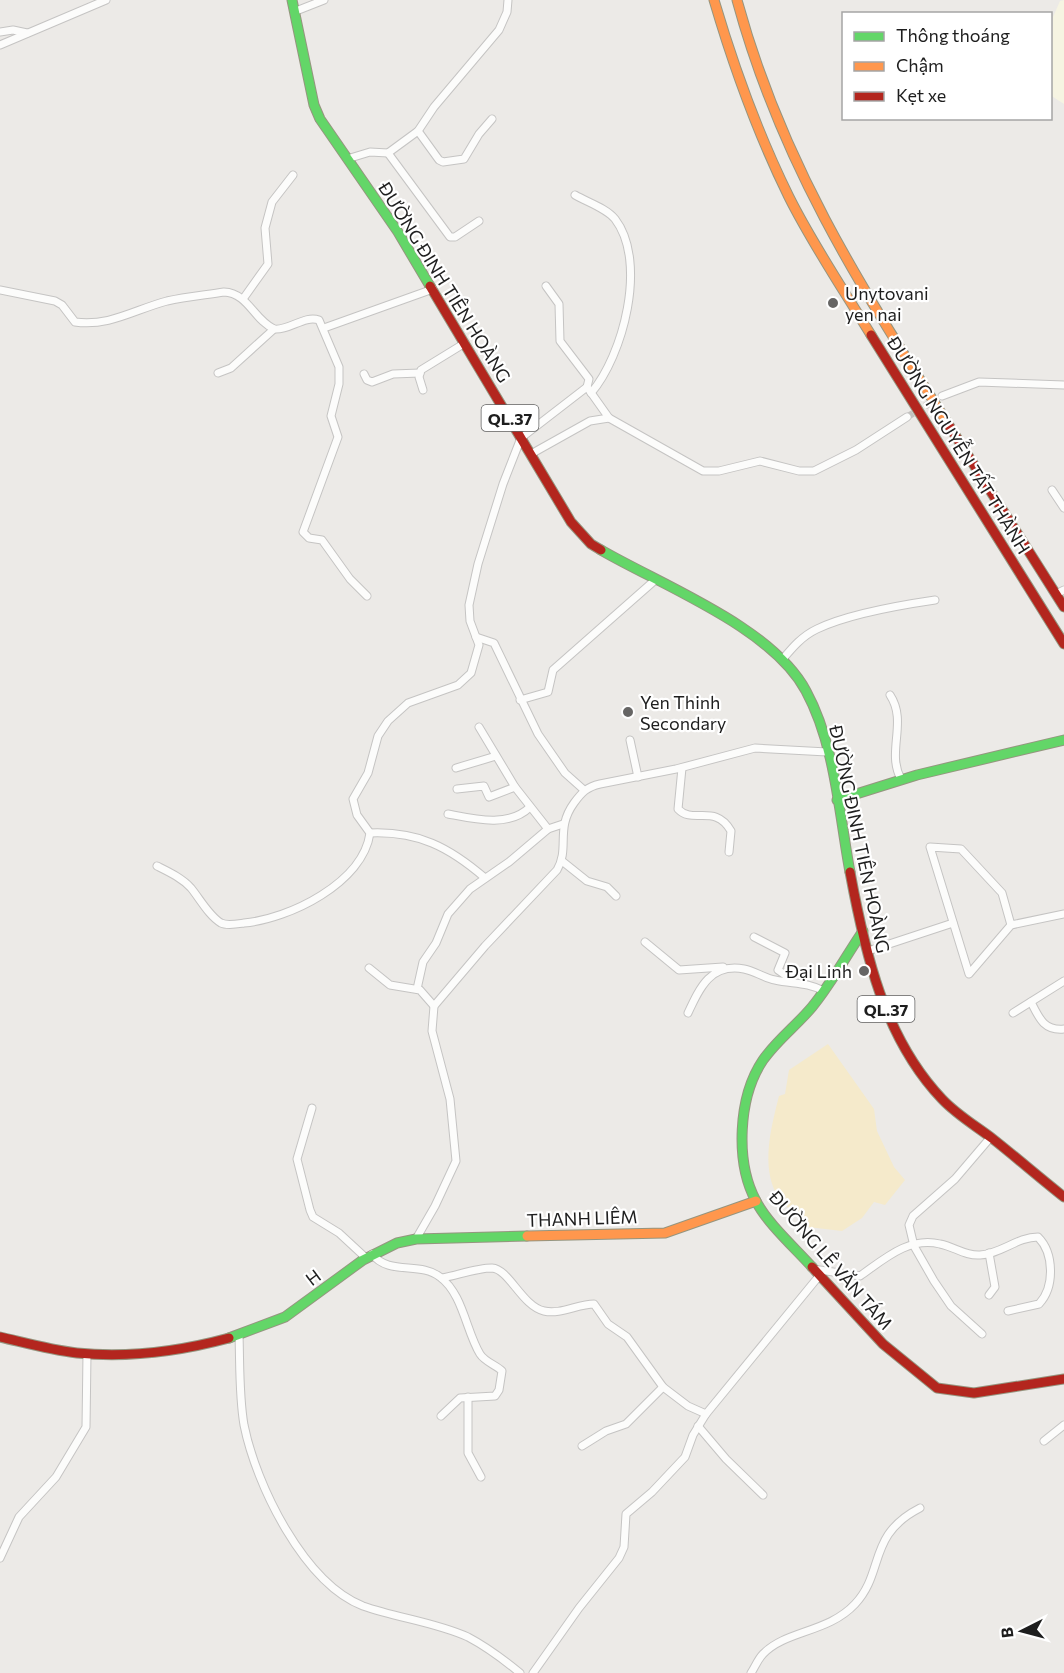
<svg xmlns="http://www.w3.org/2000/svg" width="1064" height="1673" font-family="Commissioner,sans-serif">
<rect width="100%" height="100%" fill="#eceae7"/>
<path fill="#f6f4e2" d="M1064,0V104L1050,95L1053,17L1060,1Z"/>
<path fill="#f5eacb" d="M828,1044L874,1109L877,1131L894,1167L905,1180L885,1205L874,1202L862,1218L842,1231L808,1227C798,1216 779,1202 774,1189C762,1160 772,1124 779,1096L785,1094L789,1070Z"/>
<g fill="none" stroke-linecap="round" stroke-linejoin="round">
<path stroke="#c3c1bf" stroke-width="7" stroke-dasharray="7 3.5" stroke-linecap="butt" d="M907,417L935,400"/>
<g stroke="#c5c4c3" stroke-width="9">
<g id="street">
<path d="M296,11L324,0"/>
<path d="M0,32L13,30L27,33"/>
<path d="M0,45L106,0"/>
<path d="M418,131L439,160L443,162L464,159L479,134L492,119"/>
<path d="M388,153L450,237H455L479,221"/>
<path d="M347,159L370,152L388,153L418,131L434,107L499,30L507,12L508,0"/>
<path d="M575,195C587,202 606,208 615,219C648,262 623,356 591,393"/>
<path d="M546,286L559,304L560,341L589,379L587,387L609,418"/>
<path d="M0,290L55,301L62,305L75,322C109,327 136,309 167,301C185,297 205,295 224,292C248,293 254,320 274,329C289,331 304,315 319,320L339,367V384L331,416L338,437L303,532L309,538L322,540L350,579L367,596"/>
<path d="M243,299L268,264L265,228L272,202L293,175"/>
<path d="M324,328L433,289"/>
<path d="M218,373L231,368L274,329"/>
<path d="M364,374L367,380L372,382L393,374L420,373"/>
<path d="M423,390L419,377L421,370L465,343"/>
<path d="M942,396L979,382L1064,385"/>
<path d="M531,454L590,421L609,418L703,471H719L760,461L799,471H814L856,450L907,417"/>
<path d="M1052,490L1064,508"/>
<path d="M1056,594L1064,590"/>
<path d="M476,637L494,643L538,734L565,773L584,790"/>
<path d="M782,660C792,648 802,636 817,629C848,614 901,605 935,600"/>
<path d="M890,695C908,722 886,752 901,779"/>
<path d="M520,700L548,692L553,670L654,581"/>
<path d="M479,727L515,787L548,829"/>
<path d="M630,740L638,777"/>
<path d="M456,768L496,756"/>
<path d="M682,768L678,809C693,825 715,803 731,831L729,852"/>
<path d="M457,789L484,786L489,797L515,787"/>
<path d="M448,814C474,819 509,828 530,807"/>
<path d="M370,833C418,831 449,847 485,878"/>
<path d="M562,861L587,881L607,887L616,896"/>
<path d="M157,866C169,872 182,878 191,888C200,899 209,916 221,923C227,926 237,924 244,923C289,919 363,883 370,833L357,815L353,799L368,773L378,736L388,721L408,703L458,685L471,673L479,645L470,621L469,605L478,564L503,484L521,438L587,387"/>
<path d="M1011,925L1002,893L961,849L930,847L969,974L1011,925L1064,914"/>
<path d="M754,937L785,953L778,970L792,980"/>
<path d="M645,942L679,970L723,967"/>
<path d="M868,951L953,923"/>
<path d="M369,968L390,985L420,990L434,1006"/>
<path d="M417,989L423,962L436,943L448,914L470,889L509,862L548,829L563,824"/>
<path d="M1031,1002C1039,1018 1044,1031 1064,1029"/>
<path d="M688,1013C700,987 711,963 744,969C755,971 764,978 775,980C793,984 807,982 824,991"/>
<path d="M1013,1013L1064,981"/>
<path d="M312,1108L297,1159L310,1210L313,1217L339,1233L366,1258"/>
<path d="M416,1239L435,1206L456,1161L450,1099L432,1031L434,1006L485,946L557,870C570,848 555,829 574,803C582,792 587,787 600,784L676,769L755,748L827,752"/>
<path d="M372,1254C389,1276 420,1261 440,1277C463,1294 466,1331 480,1354C485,1362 496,1365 502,1371L499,1390L495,1396L460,1398L441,1416"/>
<path d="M813,1269L860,1276C883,1260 909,1236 940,1244C955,1247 965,1256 980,1255C1001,1254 1017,1237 1038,1237C1054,1253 1055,1287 1039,1304L1008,1311"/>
<path d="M442,1278C458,1275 477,1268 492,1268C509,1269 522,1306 544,1311C560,1315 578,1304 594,1304L608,1324L627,1337L663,1387L688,1406L706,1414"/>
<path d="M989,1295L995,1287L989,1253"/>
<path d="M982,1334L951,1306L934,1281L914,1246L909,1225L913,1216L955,1179L990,1138"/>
<path d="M239,1335C240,1365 239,1396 244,1425C256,1485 304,1583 363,1606C397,1618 435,1622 468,1637C487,1647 503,1659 520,1673"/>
<path d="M468,1397V1453L481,1477"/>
<path d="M698,1426L726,1459L763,1495"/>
<path d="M1044,1441L1064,1425"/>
<path d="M582,1446L606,1431L626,1424L663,1387"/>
<path d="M0,1558L19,1517L56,1477L86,1427L87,1354"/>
<path d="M533,1673L579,1608L619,1558L624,1547L626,1514L652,1492L685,1457L693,1435L706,1414L819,1276"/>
<path d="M751,1673C755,1667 758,1659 763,1654C786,1630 828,1633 855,1604C885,1572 867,1535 920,1508"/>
</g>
</g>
<g stroke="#95957f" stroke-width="11">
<g id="fast">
<path d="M292,0L314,105L320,119L398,232L430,286"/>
<path d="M601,550C661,585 772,627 806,691C835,744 839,813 850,872"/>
<path d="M837,800L917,775L1064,740"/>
<path d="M812,1267C795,1248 767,1223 756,1201C735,1162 738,1097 763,1060C777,1040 797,1025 812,1007C831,984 846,956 863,931"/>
<path d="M229,1338L285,1317L363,1260L397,1243L416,1239L527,1236"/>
</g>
</g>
<g stroke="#95957f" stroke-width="11">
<g id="slow">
<path d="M714,0C734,68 758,134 789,197C813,245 843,289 871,335"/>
<path d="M737,0C781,162 859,284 948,424"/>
<path d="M527,1236L665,1233L756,1201"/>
</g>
</g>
<g stroke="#95957f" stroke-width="11">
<g id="jam">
<path d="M430,286L571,522L591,544L601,550"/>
<path d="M871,335L1064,644"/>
<path d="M948,424L1064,607"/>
<path d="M850,872C865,953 884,1038 942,1099C957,1115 976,1126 993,1139C1017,1158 1040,1178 1064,1197"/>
<path d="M812,1267L883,1344L937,1388L974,1393L1064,1379"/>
<path d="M0,1337C26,1343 51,1350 77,1353C127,1358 181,1351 229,1338"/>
</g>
</g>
<use href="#street" stroke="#fcfcfb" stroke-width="7"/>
<use href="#fast" stroke="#63d668" stroke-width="9"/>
<use href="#slow" stroke="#ff974d" stroke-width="9"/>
<use href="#jam" stroke="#b3261e" stroke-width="9"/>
</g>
<g fill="#666564" stroke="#fff" stroke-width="2">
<circle cx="833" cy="303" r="6"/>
<circle cx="628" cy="712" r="6"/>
<circle cx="864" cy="971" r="6"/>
</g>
<g text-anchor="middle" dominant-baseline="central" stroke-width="4.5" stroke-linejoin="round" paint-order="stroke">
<g fill="#fff" stroke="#626262" stroke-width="1.5">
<rect x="481.5" y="405" width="57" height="26" rx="4.5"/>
<rect x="857.5" y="996" width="57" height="26" rx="4.5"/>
</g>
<g font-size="16" font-weight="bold" fill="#1e1e1e">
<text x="510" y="418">QL.37</text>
<text x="886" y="1009">QL.37</text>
</g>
<g font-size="18" fill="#1e1e1e" stroke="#fff">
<text transform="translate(445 282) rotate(58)">ĐƯỜNG ĐINH TIÊN HOÀNG</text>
<text transform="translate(959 445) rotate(58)">ĐƯỜNG NGUYỄN TẤT THÀNH</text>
<text transform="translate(860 839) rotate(78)">ĐƯỜNG ĐINH TIÊN HOÀNG</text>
<text transform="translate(582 1218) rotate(-2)">THANH LIÊM</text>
<text transform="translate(831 1260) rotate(49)">ĐƯỜNG LÊ VĂN TÁM</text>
<text transform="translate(313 1277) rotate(-37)">H</text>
</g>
<g font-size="18" fill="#1e1e1e" stroke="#fff" text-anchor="start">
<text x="845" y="293">Unytovani<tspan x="845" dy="21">yen nai</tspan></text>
<text x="640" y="702">Yen Thinh<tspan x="640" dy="21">Secondary</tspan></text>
<text x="852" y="971" text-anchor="end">Đại Linh</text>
</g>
</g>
<rect x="842" y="12" width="210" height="108" fill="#ffffff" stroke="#a5a5a5" stroke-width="1.5"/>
<rect x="854" y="32" width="30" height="9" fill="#63d668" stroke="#a5a5a5" stroke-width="1.5"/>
<text x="896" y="42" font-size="18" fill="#1e1e1e">Thông thoáng</text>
<rect x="854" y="62" width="30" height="9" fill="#ff974d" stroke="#a5a5a5" stroke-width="1.5"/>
<text x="896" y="72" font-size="18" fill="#1e1e1e">Chậm</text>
<rect x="854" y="92" width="30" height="9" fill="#b3261e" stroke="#a5a5a5" stroke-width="1.5"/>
<text x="896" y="102" font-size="18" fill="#1e1e1e">Kẹt xe</text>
<g transform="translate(1022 1631) rotate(264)" stroke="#ffffff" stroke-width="4.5" paint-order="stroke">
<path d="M0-4.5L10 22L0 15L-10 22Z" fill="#1e1e1e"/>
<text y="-9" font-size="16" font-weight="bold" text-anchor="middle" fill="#1e1e1e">B</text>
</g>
</svg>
